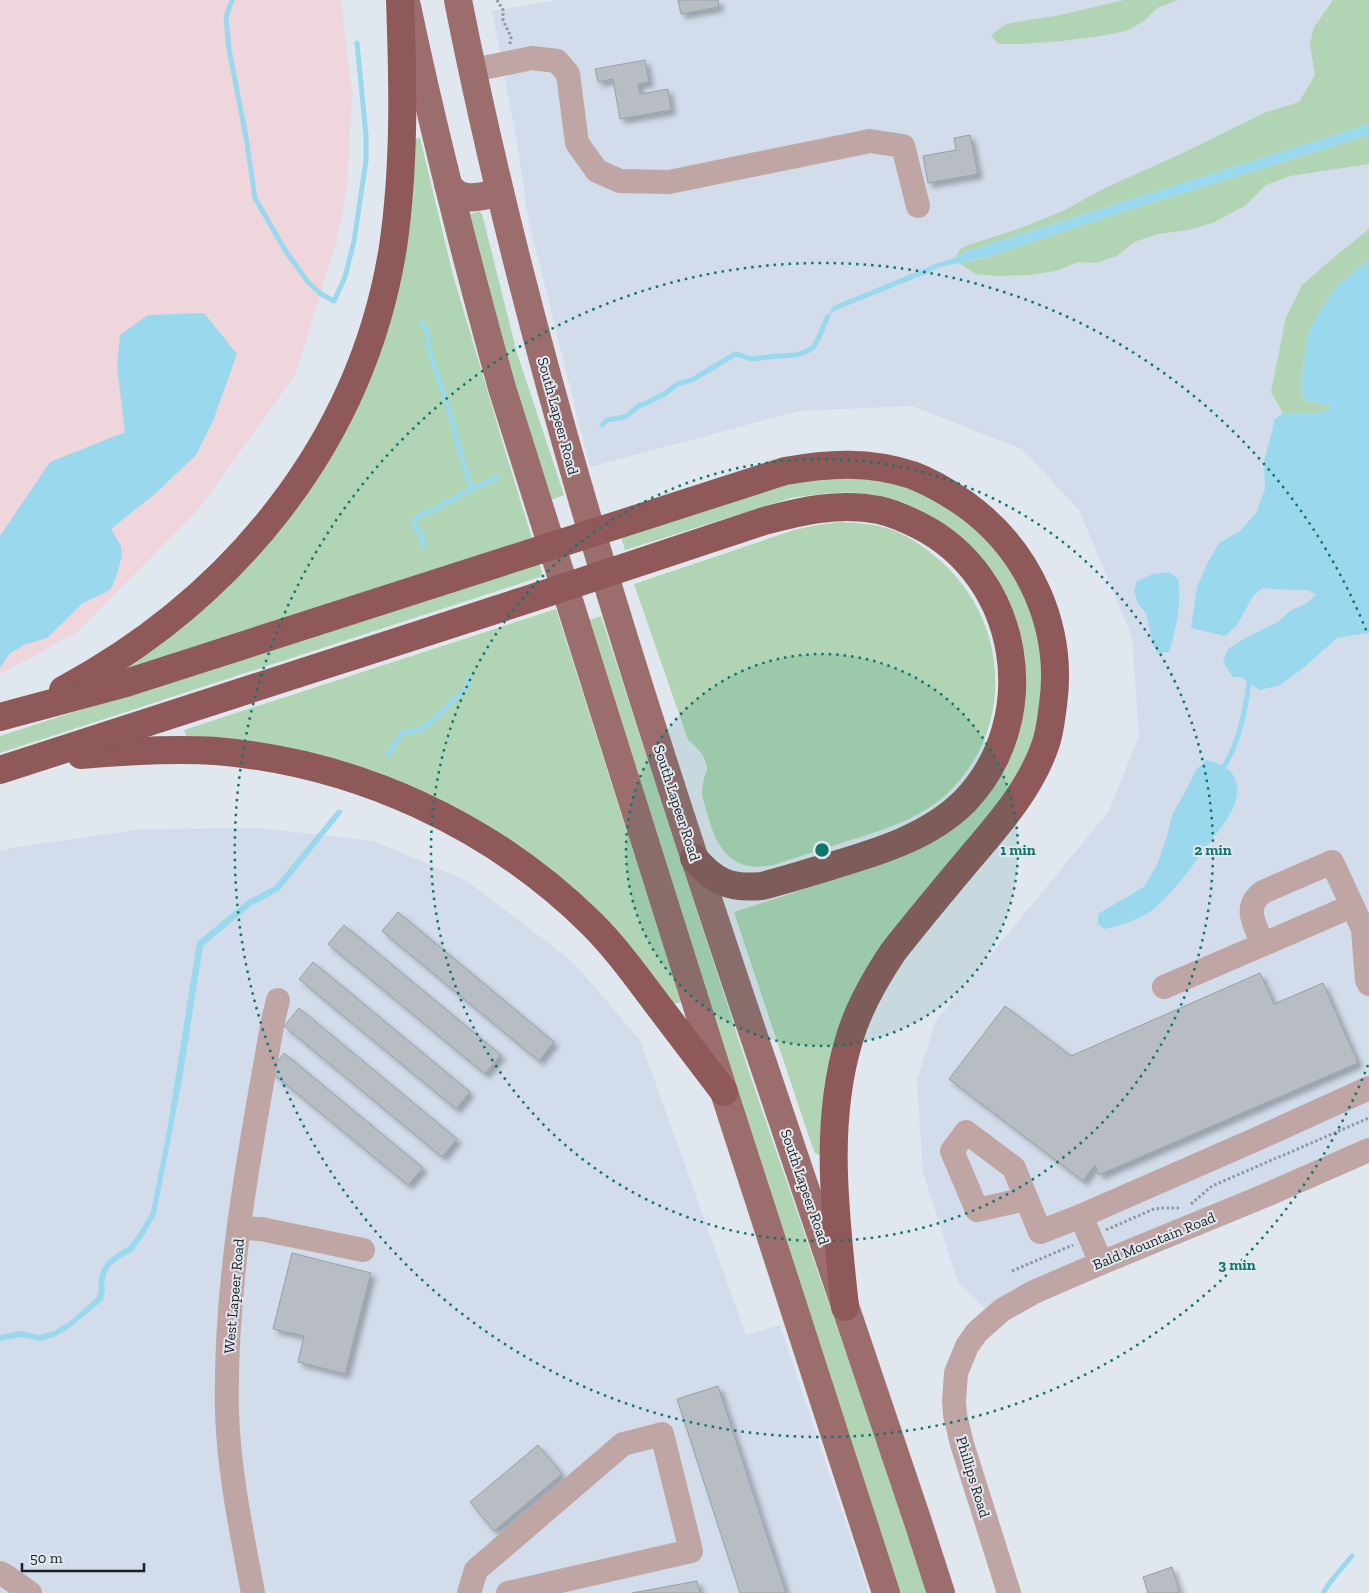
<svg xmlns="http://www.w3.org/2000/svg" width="1369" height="1593" font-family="'Zilla Slab',serif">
<defs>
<filter id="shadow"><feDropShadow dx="4.5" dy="4.5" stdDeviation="2.5" flood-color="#0004"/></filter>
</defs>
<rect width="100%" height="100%" fill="#e1e7ee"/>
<path fill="#efd5dc" d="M0,0H341L352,95L347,189L336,243L295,375L198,510L76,633L0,674Z"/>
<g fill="#d2dcea">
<path d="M559,0H1369V1141L989,1312L958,1283L923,1172L917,1080L936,1021L1109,811L1139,736L1132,637L1079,510L1022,449L912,406L798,411L590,467L528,218L517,142L492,11Z"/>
<path d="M259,828L374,841L467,881L573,962L640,1040L746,1335L780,1325L869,1593H0V851L12,848L143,829Z"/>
</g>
<g fill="#b1d5b4">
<path d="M1124,0H1178L1157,8L1144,21L1126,31L1100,36L1062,41L1022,44H998L991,35L1006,24L1060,15Z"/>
<path d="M1333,0H1369V124L965,252L955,258L960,249L968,245L1018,229L1061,212L1103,189L1187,151L1264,113L1299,102L1315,75L1310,44L1314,27Z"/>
<path d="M1369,135V164L1290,176L1266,185L1246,205L1215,222L1188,230L1158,234L1134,242L1117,256L1096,263L1078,262L1056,271L1029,275L998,276L976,274L957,262L972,261L991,256L1110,216Z"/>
<path d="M420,138L453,275L507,457L532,538L128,670L126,662L325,458L412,139Z"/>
<path d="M479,211L482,214L517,353L564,495L551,500L511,375L469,218L470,214Z"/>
<path d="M1369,229V259L1332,291L1309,331L1304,358L1301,390L1304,400L1330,406L1328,411L1314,414L1283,413L1271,392L1286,317L1302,285L1332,259Z"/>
<path d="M831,474L908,485L954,509L1007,561L1040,630L1043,708L1022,776L905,921L823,1150L819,1155L815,1153L809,1137L734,912L900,858C931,844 959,829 982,803C998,785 1008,763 1016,741C1051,639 994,531 892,499C859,489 824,493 791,498L625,550L621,536L778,484Z"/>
<path d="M841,522C858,523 874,524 890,529C912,537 930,551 947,567C1009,628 1013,728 950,791C922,819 882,830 845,842C821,850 797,857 773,865C734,873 717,851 708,816C706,809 703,801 702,794C702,789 703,783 704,778C705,775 708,771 707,767C705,755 697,747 688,740L634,584L794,530L817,525Z"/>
<path d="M539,562L543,576L0,753V736Z"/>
<path d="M556,609L681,1002L669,1005L490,830L187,738L184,730Z"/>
<path d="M601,616L752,1081L880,1452L927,1593H900L737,1087L590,620Z"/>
</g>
<g fill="#9ad9ed">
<path d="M1369,124V135L1110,216L991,256L940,267L926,274L836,310L828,316L833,306L938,263L955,258L965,252Z"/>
<path d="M1369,259V633L1337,638L1301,670L1280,685L1260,690L1241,677H1233L1223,662L1228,649L1247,637L1278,622L1290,611L1305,604L1316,595L1308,590H1289L1263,588L1253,596L1237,625L1225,636L1191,628L1197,587L1208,562L1219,543L1240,531L1256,513L1265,489L1264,461L1272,432L1274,420L1283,413L1314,414L1328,411L1330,406L1304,400L1301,390L1304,358L1309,331L1332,291Z"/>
<path d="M204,313L237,354L213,421L196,455L156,493L111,529L121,546L122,556L115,580L110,590L83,603L47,638L26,644L9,654L0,668V536L50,462L125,432L117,367L120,335L148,315Z"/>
<path d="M1169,572L1178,579C1182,605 1176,628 1169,652L1158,653L1153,645L1146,613L1138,604L1134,591L1137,581L1153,574Z"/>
<path d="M1206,760C1218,763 1232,768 1236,781C1239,788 1237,797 1235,803C1229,819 1218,831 1208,845C1192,866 1172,895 1151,911C1137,921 1121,925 1105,929L1098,924V914L1144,887L1157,865L1167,836L1173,813L1187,789L1196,770Z"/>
<path d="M338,809L343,811L342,813L279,891L252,905L203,946L182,1080L156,1214L145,1234L133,1251L119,1259L111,1265L106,1275L104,1283L105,1290L103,1300L72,1326L56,1336L41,1341L21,1337L0,1341V1335L21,1331L40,1335L54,1331L69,1322L97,1297L99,1290L98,1283L100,1273L107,1261L116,1254L129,1246L140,1231L151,1212L167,1131L197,942L248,900L275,886Z"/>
</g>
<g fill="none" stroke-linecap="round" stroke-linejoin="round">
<g stroke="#9ad9ed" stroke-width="5">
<path d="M232,0L226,17L229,49L246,137L255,198L285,250L308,282L321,294L334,301L345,277L354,241L366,161V135L357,43"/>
<path d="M422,324L427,330L430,353L451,417L463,462L472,489"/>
<path d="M602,425L607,420L625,417L640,405L645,404L666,393L677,384L692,380L735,354C742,354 746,359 753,359C758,359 763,357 768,357C783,355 800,358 813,347C818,343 824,323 828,316"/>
<path d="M423,547V538L415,526V519L420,515L435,510L444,503L451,501L465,492L498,477"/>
<path d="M388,754L402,733L422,729L445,709L469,684L468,677"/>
<path d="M1221,771C1240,744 1245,709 1250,677"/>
<path d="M1323,1593L1331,1581L1352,1556"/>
</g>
</g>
<g fill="#b8bdc4" stroke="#999fa6" filter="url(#shadow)">
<path d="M678,0H718L719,7L681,14Z"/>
<path d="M645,60L649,82L638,84L640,94L668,89L671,110L620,119L613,79L598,82L595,69Z"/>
<path d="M970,135L978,174L928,183L923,156L956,150L954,138Z"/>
<path d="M398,912L554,1042L539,1061L382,931Z"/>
<path d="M344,925L501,1055L485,1074L328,944Z"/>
<path d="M313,962L470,1092L456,1109L299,979Z"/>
<path d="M1260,973L1274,1004L1323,983L1358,1063L1099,1175L1095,1165L1083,1181L949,1079L1005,1006L1071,1056Z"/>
<path d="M299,1008L457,1139L442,1157L284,1026Z"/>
<path d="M284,1053L423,1168L408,1185L270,1071Z"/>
<path d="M292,1253L371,1273L345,1374L298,1362L304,1336L273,1329Z"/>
<path d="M718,1386L786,1593H740L677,1399Z"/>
<path d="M538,1445L562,1474L494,1531L470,1502Z"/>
<path d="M1172,1567L1180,1593H1148L1143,1577Z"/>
<path d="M697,1581L700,1593H632Z"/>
</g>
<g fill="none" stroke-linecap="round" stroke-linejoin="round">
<g stroke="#93979c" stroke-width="3" stroke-dasharray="2.5 2.5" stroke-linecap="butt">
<path d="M497,0L503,10V20L511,37L510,44"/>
<path d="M1191,1204L1212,1186L1369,1118"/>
<path d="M1106,1230L1154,1209L1163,1208H1181"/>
<path d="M1012,1271L1073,1245"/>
</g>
<g stroke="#bfa5a4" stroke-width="24">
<path d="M473,70L532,58L557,61L568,74L577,143L597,171L620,181L669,182L870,141L903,146L918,206"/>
<path d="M1263,944C1255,925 1242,907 1263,892L1332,862L1363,929L1367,980L1369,984"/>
<path d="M1164,987L1352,906"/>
<path d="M1026,1199L977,1210L952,1151L966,1132L1014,1168L1040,1232L1081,1216"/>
<path d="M240,1228L261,1229L363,1250"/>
<path d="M1101,1263L1081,1216L1259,1138L1369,1088"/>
<path d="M0,1573L6,1576L30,1593"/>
<path d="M253,1593C242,1534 229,1473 227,1413C224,1282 250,1150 273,1021L278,1000"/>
<path d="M469,1593L476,1570L623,1444L662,1434L691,1551L508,1593"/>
<path d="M1009,1593L962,1444L955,1415L954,1401L956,1373L967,1346L977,1332L1002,1310L1034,1292L1101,1263L1264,1196L1369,1150"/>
</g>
<g stroke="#9b6d6c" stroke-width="28">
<path d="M458,0C525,340 631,670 741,998C800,1172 858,1345 917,1519L941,1593"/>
<path d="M407,6C434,135 467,262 502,388L724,1092L886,1593"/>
<path d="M448,184C450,187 453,191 456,193C468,202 487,195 500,192"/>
</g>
<g stroke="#8e5958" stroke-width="28">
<path d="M63,690C234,598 362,442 393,247C405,165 403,82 400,0"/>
<path d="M0,717L126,683L785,471C830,463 869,461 912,475C931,482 949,493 965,504C1029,550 1064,627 1053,705C1051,719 1050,733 1045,746C1030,789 999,824 970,858C944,889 918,920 893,952C875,979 858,1008 849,1040C823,1126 836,1219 845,1307"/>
<path d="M81,755C126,751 171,748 216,751C357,763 492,825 592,924C618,950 639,980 661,1009C682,1037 703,1064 724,1092"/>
<path d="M0,770L526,600L764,521C801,511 840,502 879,510C893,513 906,519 918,525C1021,576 1044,718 965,801C929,837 878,852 831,866C808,873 785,880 762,886C729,889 715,882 694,858"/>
</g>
</g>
<circle cx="822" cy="850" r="196" fill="#0f766e" fill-opacity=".12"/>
<g fill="none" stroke="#0f766e" stroke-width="2.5" stroke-dasharray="2.5 5">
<circle cx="822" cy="850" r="196"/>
<circle cx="822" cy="850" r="391"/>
<path d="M1368 1065A587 587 0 1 1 1368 635"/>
</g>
<g text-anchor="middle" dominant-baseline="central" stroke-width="4" stroke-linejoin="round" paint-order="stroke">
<g font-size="15" fill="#1d1f21" stroke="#e1e7ee">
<text transform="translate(558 416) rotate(75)">South Lapeer Road</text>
<text transform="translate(677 803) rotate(72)">South Lapeer Road</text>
<text transform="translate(805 1187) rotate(71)">South Lapeer Road</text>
<text transform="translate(1154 1241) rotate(-22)">Bald Mountain Road</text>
<text transform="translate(234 1296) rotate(-85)">West Lapeer Road</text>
<text transform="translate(973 1477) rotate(73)">Phillips Road</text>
</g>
</g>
<circle cx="822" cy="850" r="8" fill="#0f766e" stroke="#e1e7ee" stroke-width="2.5"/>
<g font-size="15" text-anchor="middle" font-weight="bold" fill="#0f766e" stroke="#e1e7ee" stroke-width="4" stroke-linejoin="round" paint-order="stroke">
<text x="1018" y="855">1 min</text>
<text x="1213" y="855">2 min</text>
<text x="1237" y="1270">3 min</text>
</g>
<path d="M22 1563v8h122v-8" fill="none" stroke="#1d1f21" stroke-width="2.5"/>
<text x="30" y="1563" font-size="15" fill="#1d1f21" stroke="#e1e7ee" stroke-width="4" paint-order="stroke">50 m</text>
</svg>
